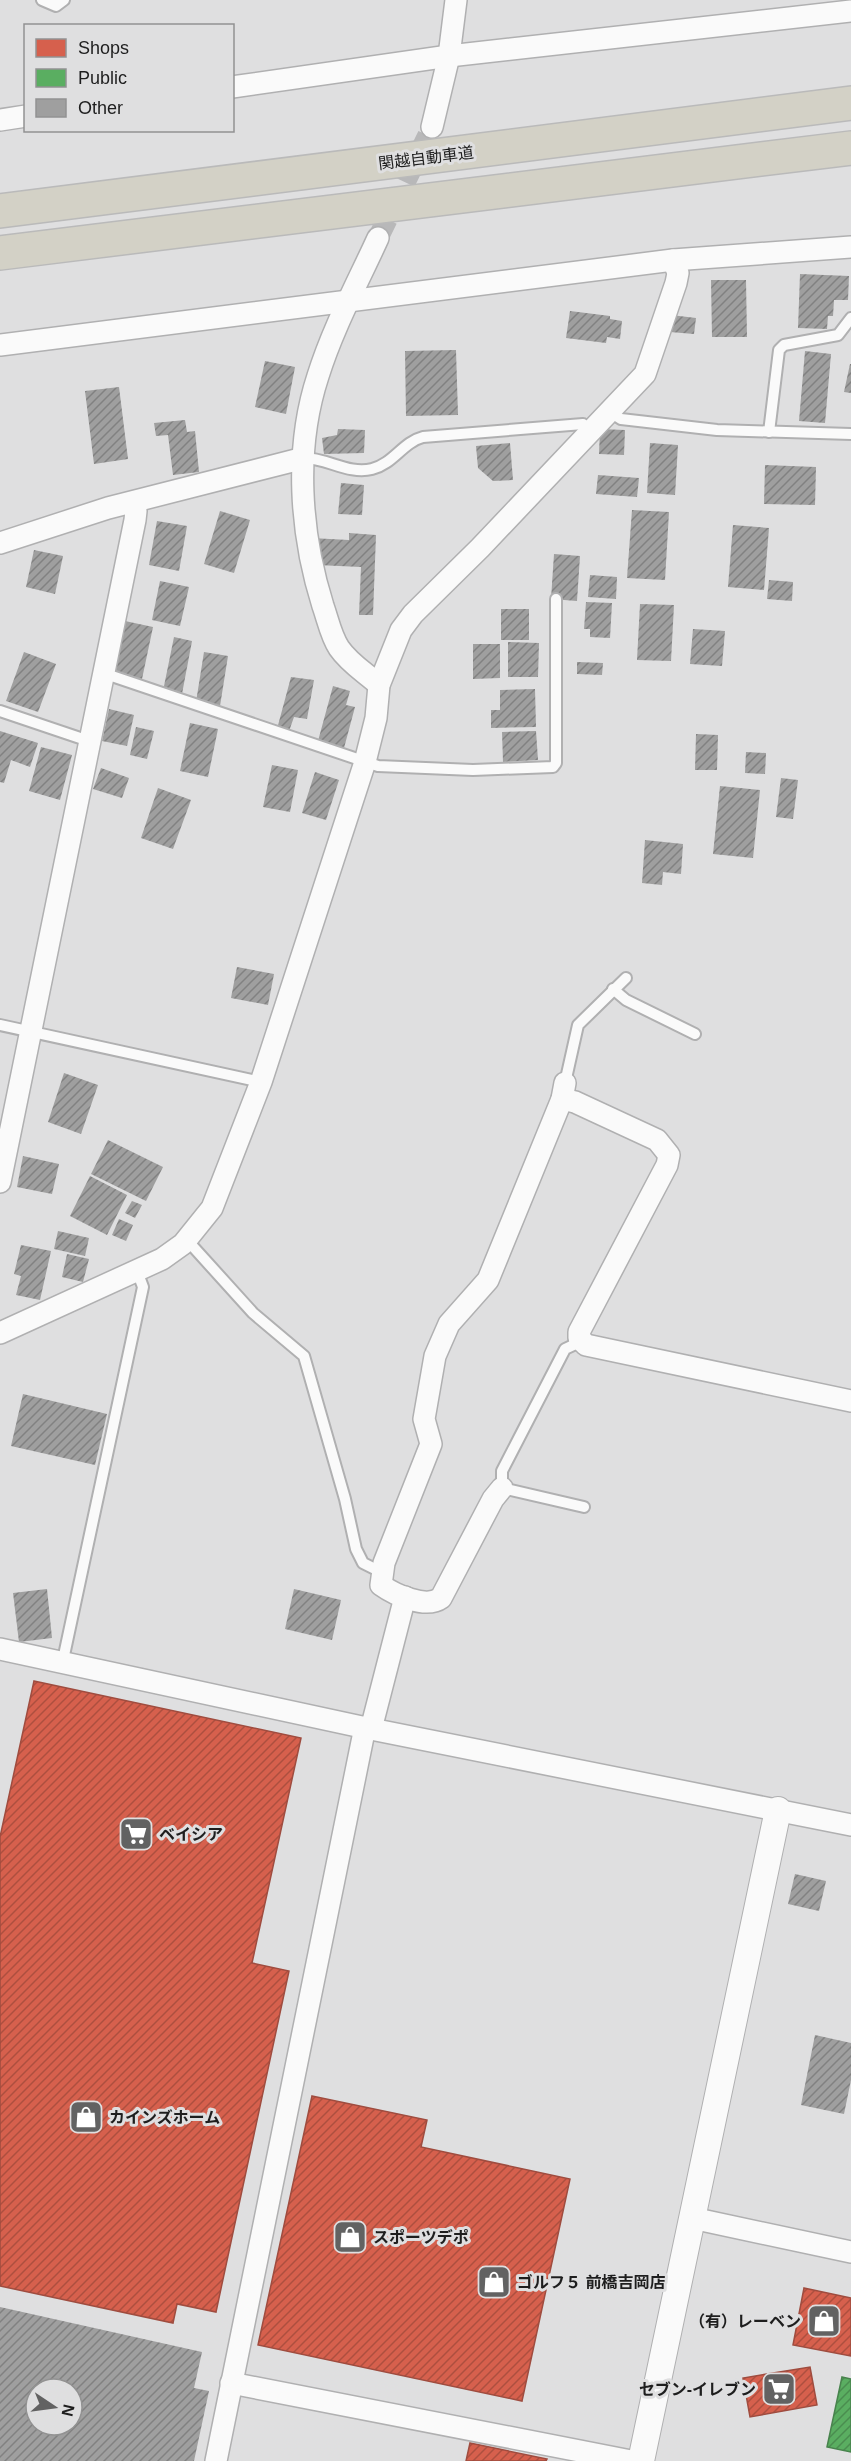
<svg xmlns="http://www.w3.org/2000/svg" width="851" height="2461" font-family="Helvetica,'Noto Sans JP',sans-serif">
<defs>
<pattern id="shops-hatch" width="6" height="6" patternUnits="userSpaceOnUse" patternTransform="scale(1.5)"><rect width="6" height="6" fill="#d6604d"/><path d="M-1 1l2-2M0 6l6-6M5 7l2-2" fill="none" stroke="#ad4f3f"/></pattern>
<pattern id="public-hatch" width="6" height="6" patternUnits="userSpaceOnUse" patternTransform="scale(1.5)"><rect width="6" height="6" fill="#5aae61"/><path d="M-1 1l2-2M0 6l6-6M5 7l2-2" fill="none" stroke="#4a8d4f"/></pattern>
<pattern id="building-hatch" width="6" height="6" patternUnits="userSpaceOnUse" patternTransform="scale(1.5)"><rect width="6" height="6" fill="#9f9f9f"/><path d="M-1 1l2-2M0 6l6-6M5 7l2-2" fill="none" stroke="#818181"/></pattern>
</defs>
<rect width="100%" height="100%" fill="#dfdfe0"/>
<g fill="url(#shops-hatch)" stroke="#9f4c3f" stroke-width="1.5">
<path d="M34,1681L301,1738L252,1963L289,1971L216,2312L177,2304L173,2323L0,2286V1837Z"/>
<path d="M312,2096L427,2120L421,2147L570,2179L522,2401L258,2345Z"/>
<path d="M804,2288L851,2298V2356L793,2345Z"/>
<path d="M810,2367L817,2405L750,2417L743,2378Z"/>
<path d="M470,2443L547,2459L546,2461H466Z"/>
</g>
<path fill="url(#public-hatch)" stroke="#48834d" stroke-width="1.5" d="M842,2377L851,2379V2452L827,2447Z"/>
<g fill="url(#building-hatch)" fill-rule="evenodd">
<path d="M800,274L849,276L848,300H834L833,316H828L827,329L798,328Z"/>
<path d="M711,280H746L747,337H712Z"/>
<path d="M570,311L610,316V319L622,321L620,339L607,337L606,343L566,338Z"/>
<path d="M671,315L696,318L694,334L670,332Z"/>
<path d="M456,350L458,415L406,416L405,351Z"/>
<path d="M805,351L831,354L825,423L799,421Z"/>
<path d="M265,361L295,367L286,414L255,407Z"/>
<path d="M850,364H851V393L844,392Z"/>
<path d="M119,387L128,459L94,464L85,391Z"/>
<path d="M185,420L187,432L195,431L199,472L173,475L168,435L156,436L154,423Z"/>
<path d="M338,429L365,430L364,453L324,454L322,438L337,435Z"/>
<path d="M600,429L625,430L624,455L599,454Z"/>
<path d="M510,443L513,480L493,481L478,468L476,446Z"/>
<path d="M650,443L678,445L675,495L647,493Z"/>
<path d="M765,465L816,467L815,505L764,504Z"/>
<path d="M598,475L639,478L637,497L596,494Z"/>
<path d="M341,483L364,485L362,515L338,514Z"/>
<path d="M632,510L669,512L665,580L627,578Z"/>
<path d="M220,511L250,520L234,573L204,564Z"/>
<path d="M157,521L187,526L179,571L149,565Z"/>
<path d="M733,525L769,528L764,590L728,587Z"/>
<path d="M349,533L376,535L373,615H359L361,567L317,565L311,538L349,540Z"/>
<path d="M34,550L63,556L55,594L26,587Z"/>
<path d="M554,554L580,556L577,601L551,599Z"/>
<path d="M590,575L617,577L616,599L588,597Z"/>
<path d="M769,580L793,582L792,601L767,599Z"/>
<path d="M160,581L189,587L180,626L152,620Z"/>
<path d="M586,602L612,603L610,638L590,637V629H584Z"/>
<path d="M640,604L674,605L671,661L637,660Z"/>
<rect x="501" y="609" width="28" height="31"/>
<path d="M125,621L153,627L142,679L114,673Z"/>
<path d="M693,629L725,631L722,666L690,664Z"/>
<path d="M174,637L192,641L182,694L163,691Z"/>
<path d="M508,642L539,643L538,677H508Z"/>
<path d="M473,644H500V678L473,679Z"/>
<path d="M24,652L56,664L38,712L6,701Z"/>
<path d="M204,652L228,656L220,706L196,702Z"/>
<path d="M577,662L603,663L602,675L577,674Z"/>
<path d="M291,677L314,680L307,719L294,717L288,734L277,729Z"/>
<path d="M333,686L350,691L346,705L355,707L344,748L318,741Z"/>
<path d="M535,689L536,727L491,728V710H500V690Z"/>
<path d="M109,709L134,715L127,746L102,741Z"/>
<path d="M190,723L218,729L208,777L180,771Z"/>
<path d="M136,727L154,731L147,759L130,755Z"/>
<path d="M0,731L38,743L30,767L11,760L4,783L0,782Z"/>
<path d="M536,731L538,760L503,762L502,732Z"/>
<path d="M696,734L718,735L717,770H695Z"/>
<path d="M41,747L72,755L60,800L29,791Z"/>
<path d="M746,752L766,753L765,774L745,773Z"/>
<path d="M272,765L298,770L290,812L263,807Z"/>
<path d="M101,768L129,778L122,798L93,789Z"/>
<path d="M315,772L339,780L326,820L302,813Z"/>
<path d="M781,778L798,780L793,819L776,817Z"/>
<path d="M720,786L760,790L753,858L713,854Z"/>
<path d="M158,788L191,800L173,849L141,838Z"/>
<path d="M645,840L683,844L681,874L663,872L662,885L642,883Z"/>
<path d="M237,967L274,974L268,1005L231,998Z"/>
<path d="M64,1073L98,1085L81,1134L48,1122Z"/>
<path d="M108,1140L163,1167L146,1201L91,1174Z"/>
<path d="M23,1156L59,1164L52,1194L17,1187Z"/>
<path d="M90,1176L127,1195L107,1235L70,1216Z"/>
<path d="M132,1201L142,1205L135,1218L125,1213Z"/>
<path d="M119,1219L133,1225L126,1241L112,1235Z"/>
<path d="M58,1231L89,1238L85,1256L54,1249Z"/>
<path d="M21,1245L51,1251L40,1300L16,1295L21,1276L14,1274Z"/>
<path d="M67,1254L89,1259L83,1282L62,1277Z"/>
<path d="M23,1394L107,1414L95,1465L11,1446Z"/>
<path d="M47,1589L52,1638L19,1642L13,1593Z"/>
<path d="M294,1589L341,1600L332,1640L285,1629Z"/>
<path d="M795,1874L826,1881L819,1911L788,1904Z"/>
<path d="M815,2035L851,2043V2080L844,2114L801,2105Z"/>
<path d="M0,2307L202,2352L194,2388L209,2391L194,2461H0ZM36,2389H72V2425H36Z"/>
</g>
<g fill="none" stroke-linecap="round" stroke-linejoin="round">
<path stroke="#b8b8b9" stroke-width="21" stroke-dasharray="21 10" stroke-linecap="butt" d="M378,238L432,127"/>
<g stroke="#b0b0b1" stroke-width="14">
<g id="service">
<path d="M42,0L56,6L64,0"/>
<path d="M610,412L621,419L717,430L851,434"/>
<path d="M769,432L779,350L784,345L838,335L851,318"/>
<path d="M304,458C327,458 349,475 372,469C393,464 403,442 423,437L583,424L591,432"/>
<path d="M103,673L378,766L473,770L553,767L556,763V599"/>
<path d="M0,711L89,741"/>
<path d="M613,989L626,1000L695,1034"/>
<path d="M0,1025L261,1082"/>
<path d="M565,1083L578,1025L626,978"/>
<path d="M187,1240L253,1313L304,1356L345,1499L356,1549L363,1563L381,1572"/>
<path d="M582,1341L565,1349L502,1471V1488L584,1507"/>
<path d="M63,1660L143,1287L137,1271"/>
</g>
</g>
<g stroke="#b0b0b1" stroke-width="24">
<g id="minor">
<path d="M232,87L449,56L851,11"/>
<path d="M0,120L26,116"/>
<path d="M432,127L449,56L456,0"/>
<path d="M378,238C357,284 333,328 318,376C294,449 300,533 323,606C328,620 331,636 339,648C350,664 366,673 379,685"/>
<path d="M0,345L673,260L851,247"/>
<path d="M0,543L108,508L304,458"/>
<path d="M562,1099L575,1102L657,1140L669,1155L667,1165L579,1332V1338L586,1345L851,1401"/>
<path d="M0,1182L135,520L136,511L132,503"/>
<path d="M0,1333L162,1259L183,1244L212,1208L261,1082L365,762L376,718L379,685L401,630L413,614L480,548L645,374L676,283L678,273L673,260"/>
<path d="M502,1488L493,1499L441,1598C426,1609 395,1595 381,1585L384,1563L431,1444L424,1419L435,1356L449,1324L488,1280L562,1099L565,1083"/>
<path d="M0,1649L371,1729L851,1825"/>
<path d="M371,1729L405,1597"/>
<path d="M692,2218L851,2252"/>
<path d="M231,2383L631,2461"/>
<path d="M216,2461L365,1727"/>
</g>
</g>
<g stroke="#b0b0b1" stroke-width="28">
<path id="tertiary" d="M641,2461L778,1810"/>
</g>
<g stroke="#bababa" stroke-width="36">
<g id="motorway">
<path d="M0,211L851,103"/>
<path d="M0,253L851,148"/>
</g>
</g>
<use href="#service" stroke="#fafafa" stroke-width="10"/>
<use href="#minor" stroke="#fafafa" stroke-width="21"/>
<use href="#tertiary" stroke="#fafafa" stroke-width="26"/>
<use href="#motorway" stroke="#d3d1c6" stroke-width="33"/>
</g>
<defs>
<g id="supermarket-square" transform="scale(1.725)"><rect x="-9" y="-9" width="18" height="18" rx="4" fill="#626262" stroke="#dfdfe0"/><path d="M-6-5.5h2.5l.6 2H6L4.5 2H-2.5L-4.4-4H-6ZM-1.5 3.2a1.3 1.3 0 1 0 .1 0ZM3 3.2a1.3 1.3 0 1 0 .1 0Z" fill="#fff"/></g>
<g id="shop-square" transform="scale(1.725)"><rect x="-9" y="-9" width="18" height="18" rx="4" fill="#626262" stroke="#dfdfe0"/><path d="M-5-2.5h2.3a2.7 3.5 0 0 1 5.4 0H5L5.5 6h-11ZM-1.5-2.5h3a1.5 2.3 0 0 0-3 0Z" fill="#fff"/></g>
</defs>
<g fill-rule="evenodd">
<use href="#supermarket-square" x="136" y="1834"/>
<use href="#shop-square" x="86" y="2117"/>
<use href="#shop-square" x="350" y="2237"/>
<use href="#shop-square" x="494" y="2282"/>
<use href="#shop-square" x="824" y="2321"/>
<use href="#supermarket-square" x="779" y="2389"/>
</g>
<g text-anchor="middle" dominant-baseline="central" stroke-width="6" stroke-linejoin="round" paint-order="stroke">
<g font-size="16" fill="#1e1e1e" stroke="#dfdfe0">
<text transform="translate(426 158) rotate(-7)">関越自動車道</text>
</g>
<g font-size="16" font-weight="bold" fill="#1e1e1e" stroke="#dfdfe0" text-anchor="start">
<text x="159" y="1834">ベイシア</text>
<text x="109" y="2117">カインズホーム</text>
<text x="373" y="2237">スポーツデポ</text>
<text x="517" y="2282">ゴルフ５ 前橋吉岡店</text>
<text x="801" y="2321" text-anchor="end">（有）レーベン</text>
<text x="756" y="2389" text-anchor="end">セブン-イレブン</text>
</g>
</g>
<rect x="24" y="24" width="210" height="108" fill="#dfdfe0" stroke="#929292" stroke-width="1.5"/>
<rect x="36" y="39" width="30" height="18" fill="#d6604d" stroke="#929292" stroke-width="1.5"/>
<text x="78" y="54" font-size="18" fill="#1e1e1e">Shops</text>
<rect x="36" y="69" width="30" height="18" fill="#5aae61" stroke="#929292" stroke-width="1.5"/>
<text x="78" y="84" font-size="18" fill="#1e1e1e">Public</text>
<rect x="36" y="99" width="30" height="18" fill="#9f9f9f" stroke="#929292" stroke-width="1.5"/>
<text x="78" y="114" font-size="18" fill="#1e1e1e">Other</text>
<g transform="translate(54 2407) rotate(103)"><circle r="28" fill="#dfdfe0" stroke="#929292" stroke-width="1.5"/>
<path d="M0-4.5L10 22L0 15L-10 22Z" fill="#626262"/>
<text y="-9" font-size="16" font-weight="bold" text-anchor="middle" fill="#1e1e1e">N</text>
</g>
</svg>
